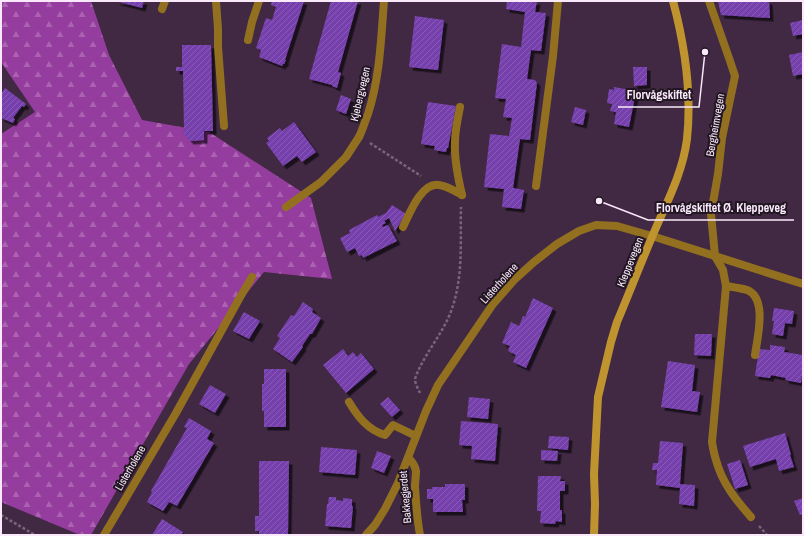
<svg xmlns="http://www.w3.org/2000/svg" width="804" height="536" font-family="'Archivo Narrow',sans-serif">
<defs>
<pattern id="forest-firs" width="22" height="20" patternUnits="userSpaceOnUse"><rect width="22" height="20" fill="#953d9e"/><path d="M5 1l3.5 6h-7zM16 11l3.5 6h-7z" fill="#aa62b1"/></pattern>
<pattern id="building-hatch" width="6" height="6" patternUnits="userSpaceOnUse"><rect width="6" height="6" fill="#763fac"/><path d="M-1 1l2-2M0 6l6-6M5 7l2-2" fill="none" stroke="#8a5bb8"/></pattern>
<filter id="shadow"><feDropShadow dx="3.5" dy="3.5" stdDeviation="0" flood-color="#0009"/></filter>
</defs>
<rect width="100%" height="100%" fill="#412943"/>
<path fill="url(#forest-firs)" d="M1,1H91L109,55L142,120L209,132L311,198L332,279L264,272L189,364L91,535H80L1,502V134L35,112L1,62Z"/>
<g fill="url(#building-hatch)" filter="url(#shadow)">
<path d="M115,1H144L142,8Z"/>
<path d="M272,1H304L285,60H286L284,64H283L282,66L259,57L261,50L256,48L266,18L272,20L276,7L271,5Z"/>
<path d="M331,1H358L338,72L341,73L337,88L332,86V85L309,79Z"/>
<path d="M507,1H537L535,12L546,13L541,51L531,50L527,79L535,80L537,83L530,140L520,139L513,188L524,190L521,209L502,207L504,189L484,187L490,134L509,136L512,118L503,117L506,99L495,98L502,44L521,47L523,29L525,12L506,9Z"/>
<path d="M718,1H769L770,18L721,15Z"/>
<path d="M415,16L444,20L438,70L409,67Z"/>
<path d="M803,20V34L793,36L790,23Z"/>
<path d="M182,45H211L213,131H204V140L190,141L183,133V131H184L183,71H176V67H182Z"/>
<path d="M803,52V74L793,76L789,55Z"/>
<path d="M633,67H647V85L634,86Z"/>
<path d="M614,87L636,91L629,127L614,124L616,112L610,111L612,104L607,103L609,89L614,90Z"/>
<path d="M5,88L26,104L24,107L22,106L13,118L15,119L13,123L1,118V94Z"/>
<path d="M341,95L351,99L346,114L336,110Z"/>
<path d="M428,102L456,106L448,148H447L446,152L434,150L435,146L421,144Z"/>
<path d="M575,107L586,110L583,125L571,122Z"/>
<path d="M294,122L316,152L302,162L297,156L283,166L266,143L269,141L267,138L280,128L282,131Z"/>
<path d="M392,205L406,214L395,231L389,218L384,221L386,223L382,225L383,227L388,225L397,241L363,258L362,255L359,256L355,248L347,252L340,238L350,233L349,230L377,215L378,217L386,213Z"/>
<path d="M533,298L553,308L526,368L513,362L516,355L508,351L510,346L502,343L511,322L519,326L523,316L525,317Z"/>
<path d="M303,302L313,309L312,312L321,318L312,334H310L302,346L303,347L292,362L273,349L280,338L277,336L291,315L294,316Z"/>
<path d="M774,308L794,311L792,324L785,323L783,336L772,334L774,321H772Z"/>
<path d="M244,312L260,321L249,339L233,331Z"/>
<path d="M695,334H712L711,356L694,355Z"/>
<path d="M770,345L785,347L784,352L803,355V365L801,383L785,380L786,378L771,375L770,378L755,376L759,349L770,350Z"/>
<path d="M343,349L348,356L353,352L357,357L361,353L374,369L346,393L323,365Z"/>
<path d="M668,361L695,365L692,391L700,392L697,412L661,407Z"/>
<path d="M264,369H286V427H264V411H262V384H264Z"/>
<path d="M210,385L226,394L215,413L199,404Z"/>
<path d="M388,397L400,410L392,417L380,404Z"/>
<path d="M469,397L490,399L488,419L467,417Z"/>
<path d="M189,418L211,431L207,439L214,443L177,506L169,502L163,511L147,502L152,492L151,491L187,428L184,427Z"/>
<path d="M461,421L498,424L495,461L471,459L472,446L459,445Z"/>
<path d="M785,433L791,455H790L794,467L779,471L776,459L750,467L743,446Z"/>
<path d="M549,436L569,437L568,450L548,448Z"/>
<path d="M660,441L683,443L680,484L695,485L694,506L679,504L680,488L656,485L657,470H652L653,463H658Z"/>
<path d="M321,447L357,450L355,475L319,472Z"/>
<path d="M541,450L558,451L557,461L541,460Z"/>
<path d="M377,451L391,456L384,473L371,468Z"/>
<path d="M740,460L748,485L735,489L727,464Z"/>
<path d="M259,461H289L288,535H259V531H255V516H259Z"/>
<path d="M538,476H561L560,481H565V491H560V510H562V522L556,521L555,524L540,523L541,511H537Z"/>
<path d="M445,484H465V500H462L463,512H433V499H427V489H432V487H445Z"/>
<path d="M329,497H336V500L343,501V498L352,499V506H353L351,528L325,526L327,504H328Z"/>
<path d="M803,498V514L800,515L794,501Z"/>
<path d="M162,519L183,532L181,535H152Z"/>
</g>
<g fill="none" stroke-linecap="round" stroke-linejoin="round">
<g stroke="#7a647c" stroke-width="2.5" stroke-dasharray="3 2" stroke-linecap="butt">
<path d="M370,143L421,176"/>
<path d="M420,393C418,389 415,383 415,379C416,375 418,371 420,367C429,349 442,333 450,314C464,278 460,244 461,207"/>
<path d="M1,515L35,535"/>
<path d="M759,526L767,535"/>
</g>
<g stroke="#927020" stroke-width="8">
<path d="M216,1L218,29V47L224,126"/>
<path d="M709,1L729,58L735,76L722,138L718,174L711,214L715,256"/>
<path d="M248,40L252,22L259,1"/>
<path d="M460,107C458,118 455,130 455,142C454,159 458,178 462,195"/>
<path d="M536,186L553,56L558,1"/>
<path d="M286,207L321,182L346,157L359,137"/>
<path d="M403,227C409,215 421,182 439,185C447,186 455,191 462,195"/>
<path d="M726,286C732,287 741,288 747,290C768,298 757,339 755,355"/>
<path d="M349,402C358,417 368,430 385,435L393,425L416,436"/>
<path d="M408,458C412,461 415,466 416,471C416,477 415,482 415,487C416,503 417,519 420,535"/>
</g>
<g stroke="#927020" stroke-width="8">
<path d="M162,9L165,1"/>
<path d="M359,137C363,129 365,121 368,114C380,77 381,39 384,1"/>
<path d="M715,256L723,270L726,286L712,442C713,448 714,454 716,460C722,483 736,500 751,517"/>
<path d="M104,535L176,413L239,299L252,277"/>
</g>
<path stroke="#927020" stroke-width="8" d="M366,535L375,525L385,509L398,483L426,411L438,385L493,304L514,280L534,262L557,244L579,231L596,225L617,226L652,236L803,284"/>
<path stroke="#bf942f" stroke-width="8" d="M594,535L595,504L594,474L598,397L611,342L617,322C630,291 642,260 655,230C668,200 683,171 687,139C692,92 685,46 673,1"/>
</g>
<g text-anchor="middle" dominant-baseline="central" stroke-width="4" stroke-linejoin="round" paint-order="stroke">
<g font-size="11" fill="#f9e9fa" stroke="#211622">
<text transform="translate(360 94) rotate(-77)">Kjebergvegen</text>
<text transform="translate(715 125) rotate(-80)">Bergheimvegen</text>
<text transform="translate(630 262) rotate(-68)">Kleppevegen</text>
<text transform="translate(499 283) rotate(-48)">Listerholene</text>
<text transform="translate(130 468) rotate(-60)">Listerholene</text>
<text transform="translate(405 497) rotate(-95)">Bakkegjerdet</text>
</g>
</g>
<path fill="none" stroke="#f9e9fa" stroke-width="1.5" d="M705 52L699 107H618M599 201L648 220H794"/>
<g fill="#f9e9fa" stroke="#211622" stroke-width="1.5">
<circle cx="705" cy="52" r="4"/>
<circle cx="599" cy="201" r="4"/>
</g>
<g font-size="12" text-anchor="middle" font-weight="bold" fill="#f9e9fa" stroke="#211622" stroke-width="4" stroke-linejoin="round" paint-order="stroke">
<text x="659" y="99">Florvågskiftet</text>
<text x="721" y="212">Florvågskiftet Ø. Kleppeveg</text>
</g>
<rect width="804" height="536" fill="none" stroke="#f9e9fa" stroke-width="4"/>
</svg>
